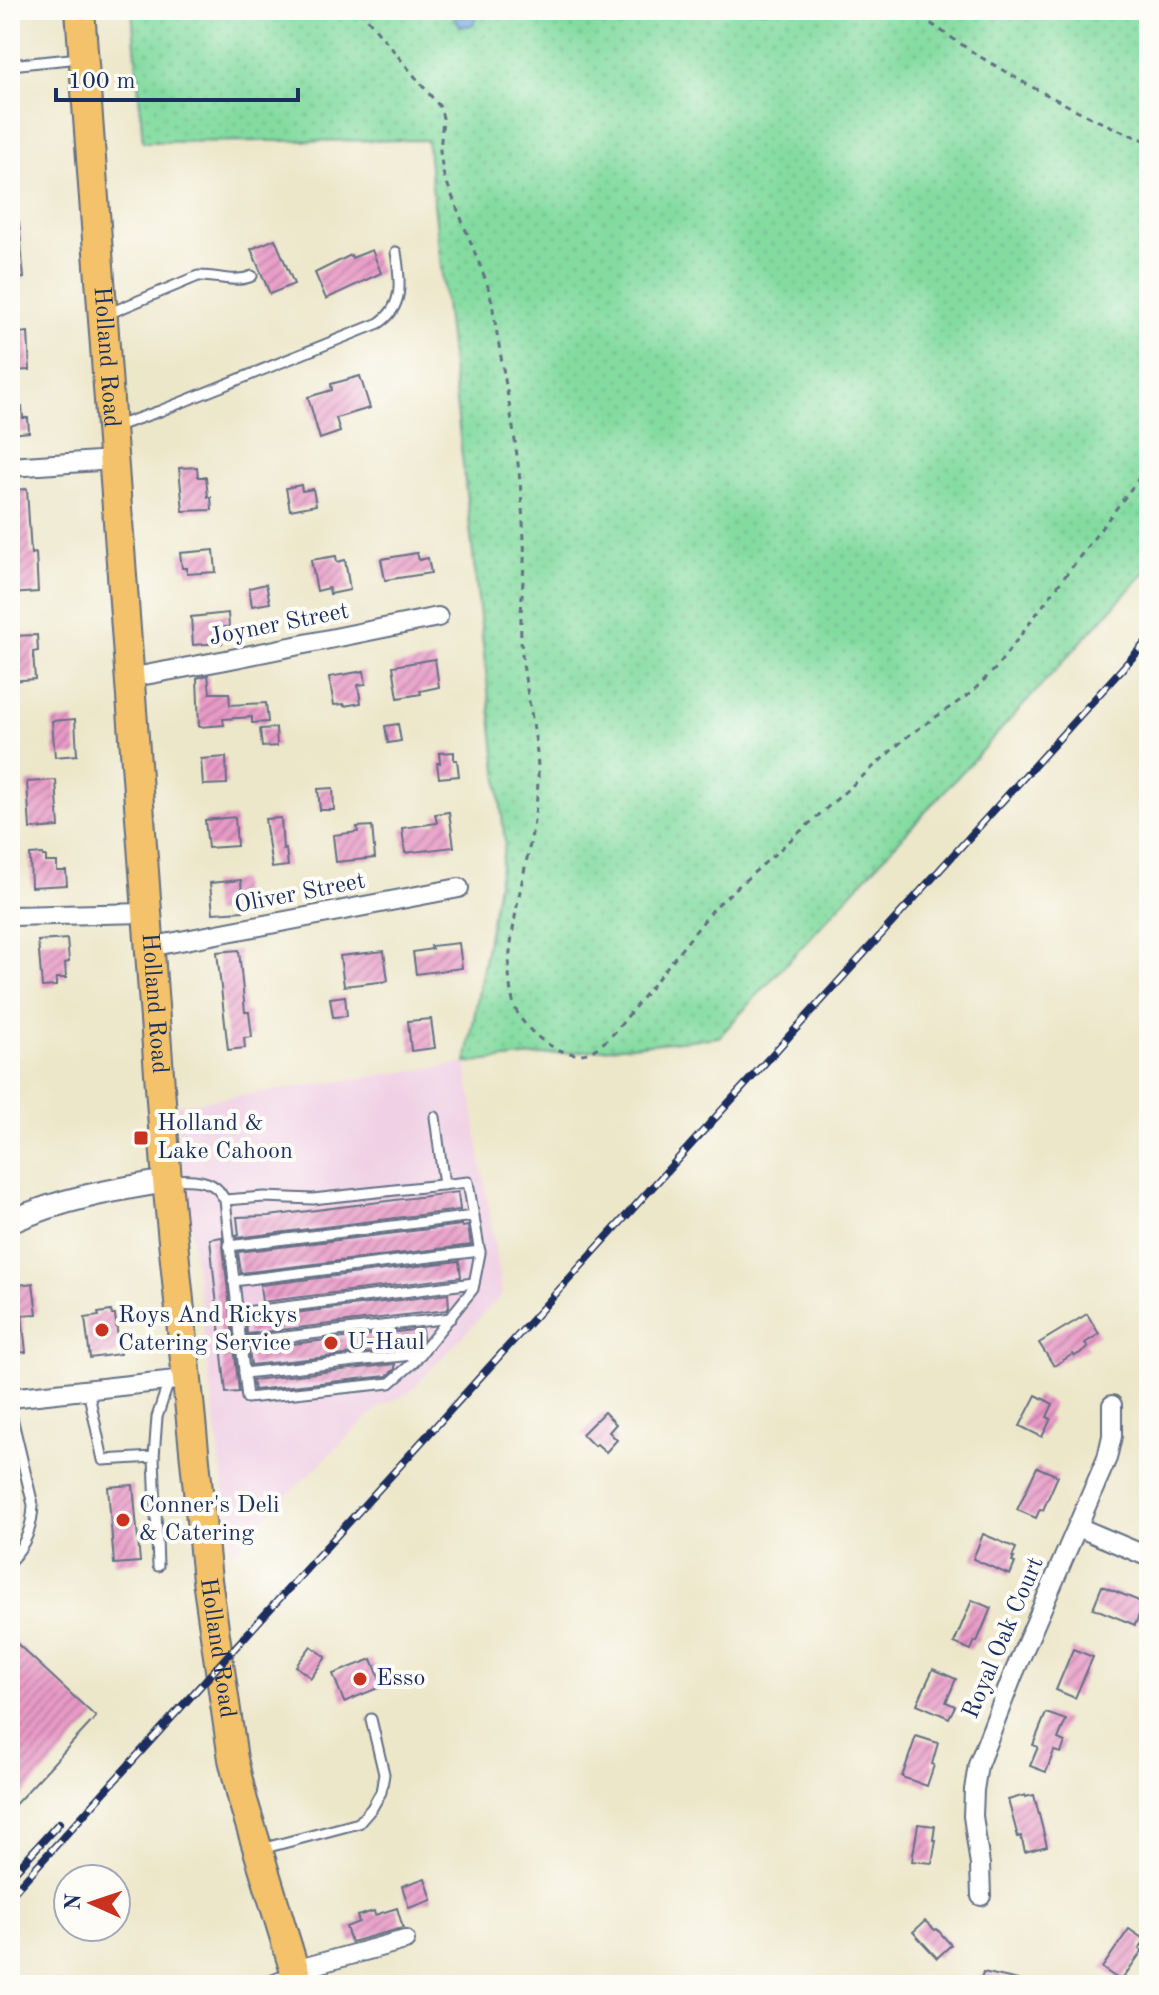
<svg xmlns="http://www.w3.org/2000/svg" width="1159" height="1995" font-family="'Old Standard TT',serif">
<defs>
<pattern id="green-dots" width="8" height="8" patternUnits="userSpaceOnUse" patternTransform="scale(2)"><rect width="8" height="8" fill="#83dba0"/><path d="M2 2h.1M6 6h.1" fill="none" stroke="#71bc8c" stroke-width="1.8" stroke-linecap="round"/></pattern>
<pattern id="building-hatch" width="6" height="6" patternUnits="userSpaceOnUse" patternTransform="scale(2)"><rect width="6" height="6" fill="#e89ac6"/><path d="M-1 1l2-2M0 6l6-6M5 7l2-2" fill="none" stroke="#bb7ea4"/></pattern>
</defs>
<rect width="100%" height="100%" fill="#fdfcf7"/>
<filter id="ink" filterUnits="userSpaceOnUse"><feTurbulence type="fractalNoise" baseFrequency=".0125" numOctaves="2"/><feDisplacementMap in="SourceGraphic" scale="16" xChannelSelector="R" yChannelSelector="G"/><feConvolveMatrix kernelMatrix="1 2 1 2 8 2 1 2 1" color-interpolation-filters="sRGB"/></filter>
<filter id="wash" filterUnits="userSpaceOnUse"><feTurbulence type="fractalNoise" baseFrequency=".006" numOctaves="4" result="noise"/><feDisplacementMap in="SourceGraphic" scale="32" xChannelSelector="R" yChannelSelector="G"/><feGaussianBlur stdDeviation="1.8" result="paint"/><feColorMatrix in="noise" values="0 0 0 0 0 0 0 0 0 0 0 0 0 0 0 0 0 1.4 0 .05"/><feComposite in="paint" operator="in"/></filter>
<g filter="url(#wash)">
<rect width="100%" height="100%" fill="#ede7ca"/>
<path fill="#f0d0e5" d="M466,1063L502,1294L409,1393L378,1408L273,1509L232,1555L175,1105Z"/>
<path fill="url(#green-dots)" stroke="#4f857f" stroke-width="2" d="M132,10H1149V568L719,1037L466,1063L505,843L427,140L143,142Z"/>
<path fill="#77aae3" stroke="#496ca0" stroke-width="2" d="M455,10H482L472,25L461,27L455,20Z"/>
<g id="blocks">
<g fill="url(#building-hatch)">
<path d="M19,222L24,278L10,279V223Z"/>
<path d="M275,239L294,284L270,294L251,249Z"/>
<path d="M372,250L381,273L326,299L315,273L351,255L352,258Z"/>
<path d="M28,332L30,370L10,371V334Z"/>
<path d="M360,376L370,408L336,418L340,432L320,439L308,397L332,390L331,384Z"/>
<path d="M22,407L23,418H28L29,432L10,434V408Z"/>
<path d="M197,467L198,477H206L208,497H211L212,510L183,511L179,468Z"/>
<path d="M301,485L302,491L313,489L316,505L290,510L286,488Z"/>
<path d="M27,489L31,554L36,553L38,592L10,594V499H12V490Z"/>
<path d="M214,550L216,572L187,574V568H182L180,553Z"/>
<path d="M417,553L419,560L428,558L431,573L385,580L381,559Z"/>
<path d="M336,556L337,562L345,560L350,590L330,594L329,588L317,591L311,560Z"/>
<path d="M266,584L270,603L252,606L249,588Z"/>
<path d="M228,613L229,627H221L222,643L193,645L191,617Z"/>
<path d="M37,635L38,651L33,652L35,679L10,681V636Z"/>
<path d="M435,659L439,687L420,691L421,694L398,698L393,666Z"/>
<path d="M364,671L366,684L358,685L361,703L344,706V704L334,705L329,677Z"/>
<path d="M208,675L210,693H229L230,705L266,703L268,722L252,723V717L223,719L224,725L199,727L197,678Z"/>
<path d="M75,719L77,755L55,757L52,721Z"/>
<path d="M398,724L401,741L388,743L385,726Z"/>
<path d="M276,728L277,746L262,747L260,729Z"/>
<path d="M454,752V760H457L459,776L439,778L437,763H440L439,753Z"/>
<path d="M226,757L227,784L203,785L201,759Z"/>
<path d="M56,780L59,827L30,829L27,782Z"/>
<path d="M333,788L334,810H320L318,789Z"/>
<path d="M449,812L454,847L405,853L402,828L437,823L435,814Z"/>
<path d="M235,817L237,846L208,848L205,820Z"/>
<path d="M281,818L283,850L286,849L288,866L272,868L265,819Z"/>
<path d="M372,826L375,858L336,862L333,835L358,832L357,827Z"/>
<path d="M43,854V856H46V862H57V871H66L67,885L31,887L30,855Z"/>
<path d="M241,880L243,911L213,913L210,883Z"/>
<path d="M67,939L69,962L65,963L66,978H56V986L42,987L38,941Z"/>
<path d="M459,943L462,968L416,974L413,952L432,949L431,946Z"/>
<path d="M239,950L245,1012H249L252,1037L244,1038L245,1048L228,1050L217,952Z"/>
<path d="M384,951L388,981L344,986L340,956Z"/>
<path d="M345,996L347,1016L333,1017L330,998Z"/>
<path d="M431,1019L435,1048L411,1051L408,1021Z"/>
<path d="M458,1192L460,1210L237,1238L236,1236L239,1235L237,1217L269,1216Z"/>
<path d="M462,1225V1227L468,1226L471,1245L241,1273L238,1252Z"/>
<path d="M222,1237L239,1392L226,1393L210,1239Z"/>
<path d="M459,1261L461,1277L262,1302L260,1285Z"/>
<path d="M33,1283L37,1314L22,1315L26,1352L10,1353V1286Z"/>
<path d="M448,1294L449,1307L447,1310L247,1334L246,1319Z"/>
<path d="M111,1311L112,1315H115L120,1354L90,1358L85,1318L99,1316L98,1313Z"/>
<path d="M1087,1314L1099,1334L1085,1343L1088,1348L1075,1356L1073,1354L1054,1366L1039,1343Z"/>
<path d="M422,1329L423,1339L419,1343L392,1347L393,1350L251,1365L249,1349Z"/>
<path d="M395,1364V1369L387,1376L254,1390L252,1380Z"/>
<path d="M1036,1395L1053,1404L1047,1417L1051,1419L1042,1437L1020,1426Z"/>
<path d="M604,1412L616,1424L609,1432L617,1440L606,1452L597,1444L594,1446L582,1434Z"/>
<path d="M1037,1467L1058,1476L1043,1510L1040,1509L1036,1518L1017,1510Z"/>
<path d="M133,1485L140,1562L114,1564L108,1487Z"/>
<path d="M983,1534L1016,1548L1012,1558H1014L1012,1562L1015,1563L1010,1575L973,1559Z"/>
<path d="M1102,1586L1144,1603L1135,1625L1093,1608Z"/>
<path d="M972,1600L991,1608L977,1642L975,1641L971,1650L954,1643Z"/>
<path d="M10,1637L96,1717L10,1810Z"/>
<path d="M311,1646L326,1657L311,1678L296,1666Z"/>
<path d="M1073,1649L1093,1657L1075,1698L1056,1690Z"/>
<path d="M372,1659L383,1686L344,1702L333,1674Z"/>
<path d="M933,1669L956,1679L946,1702L955,1706L949,1718L917,1704Z"/>
<path d="M1046,1713L1066,1720L1058,1739L1065,1742L1061,1753L1054,1751L1046,1772L1030,1766L1038,1747L1033,1745Z"/>
<path d="M916,1736L938,1743L932,1764L934,1765L927,1786L902,1777Z"/>
<path d="M1025,1795V1797L1034,1795L1047,1846L1025,1852L1021,1836L1018,1837L1008,1800Z"/>
<path d="M918,1824L935,1826L933,1840H936L932,1863L912,1861Z"/>
<path d="M425,1878L432,1900L409,1908L402,1886Z"/>
<path d="M397,1908L403,1928L351,1942L346,1927L359,1922L357,1916L374,1911L375,1915Z"/>
<path d="M925,1921L935,1930L937,1929L951,1945L937,1958L913,1932Z"/>
<path d="M1129,1929L1145,1940L1139,1949L1142,1951L1121,1981L1102,1968Z"/>
<path d="M983,1972L1018,1980L1017,1985H979Z"/>
</g>
</g>
</g>
<g filter="url(#ink)">
<use href="#blocks" fill-opacity="0" stroke="#646f84" stroke-width="2"/>
<g fill="none" stroke-linecap="round" stroke-linejoin="round">
<g stroke="#646f84" stroke-width="13">
<g id="service">
<path d="M10,65L80,58"/>
<path d="M105,315L198,276C217,275 234,284 252,276"/>
<path d="M114,427L160,411L379,323C405,306 400,279 396,252"/>
<path d="M435,1117L444,1185"/>
<path d="M170,1180C184,1179 205,1178 216,1188C220,1191 222,1196 225,1200L247,1398L390,1383L414,1362L473,1289L480,1253L468,1182L313,1199L264,1197L225,1200"/>
<path d="M229,1246L474,1216"/>
<path d="M233,1281L480,1251"/>
<path d="M237,1313L474,1283"/>
<path d="M240,1342L451,1318"/>
<path d="M244,1373L421,1354"/>
<path d="M88,1390L103,1460L154,1457"/>
<path d="M10,1409L33,1505C32,1528 26,1544 10,1561"/>
<path d="M158,1566L154,1457L157,1417L169,1381"/>
<path d="M261,1849L359,1823L372,1808L381,1792L384,1774L371,1719"/>
<path d="M261,1985L292,1972"/>
</g>
</g>
<g stroke="#646f84" stroke-width="22">
<g id="minor">
<path d="M10,467L113,460"/>
<path d="M129,678L226,660L438,617"/>
<path d="M10,916L146,913"/>
<path d="M149,947L459,888"/>
<path d="M10,1398L185,1379"/>
<path d="M1078,1527L1149,1557"/>
<path d="M981,1896L980,1865L973,1816L974,1790L978,1765L1013,1675L1107,1458L1112,1436V1405"/>
<path d="M295,1970L405,1940"/>
</g>
</g>
<g stroke="#646f84" stroke-width="26">
<path id="tertiary" d="M10,1222C60,1199 113,1190 167,1181"/>
</g>
<g stroke="#646f84" stroke-width="32">
<g id="primary">
<path id="s1" d="M80,10L167,1181L207,1580L233,1759L243,1801L299,1985"/>
</g>
</g>
<g stroke="#646f84" stroke-width="3" stroke-dasharray="6 6" stroke-linecap="butt">
<path d="M360,10L440,107L443,118L440,151L443,173L487,283L492,302C502,370 518,439 522,507C523,525 525,543 524,561C523,587 520,614 521,640C523,687 539,733 538,779C537,823 524,868 516,911C511,942 505,971 513,1001C519,1027 553,1055 580,1054C594,1054 606,1040 615,1032L715,907L908,736L971,693L995,669L1149,465"/>
<path d="M911,10L977,55L1030,86L1096,120L1138,138L1149,141"/>
</g>
<use href="#service" stroke="#fff" stroke-width="9"/>
<use href="#minor" stroke="#fff" stroke-width="18"/>
<use href="#tertiary" stroke="#fff" stroke-width="22"/>
<use href="#primary" stroke="#f3c26a" stroke-width="28"/>
<g stroke="#1b2f5e" stroke-width="8">
<g id="rail">
<path d="M10,1877L59,1823"/>
<path d="M10,1896L1149,639"/>
</g>
</g>
<use href="#rail" stroke="#fdfcf7" stroke-width="5" stroke-dasharray="15" stroke-linecap="butt"/>
</g>
</g>
<g fill="#c8321e" stroke="#fdfcf7" stroke-width="3">
<rect x="133" y="1130" width="16" height="16" rx="4"/>
<circle cx="102" cy="1330" r="8"/>
<circle cx="331" cy="1343" r="8"/>
<circle cx="123" cy="1520" r="8"/>
<circle cx="360" cy="1679" r="8"/>
</g>
<g text-anchor="middle" dominant-baseline="central" stroke-width="8" stroke-linejoin="round" paint-order="stroke">
<g font-size="24" fill="#1b2f5e" stroke="#fdfcf7">
<text stroke="none"><textPath href="#s1" startOffset="348">Holland Road</textPath></text>
<text transform="translate(279 625) rotate(-11)">Joyner Street</text>
<text transform="translate(300 894) rotate(-11)">Oliver Street</text>
<text stroke="none"><textPath href="#s1" startOffset="996">Holland Road</textPath></text>
<text transform="translate(1004 1638) rotate(-67)">Royal Oak Court</text>
<text stroke="none"><textPath href="#s1" startOffset="1644">Holland Road</textPath></text>
</g>
<g font-size="24" fill="#1b2f5e" stroke="#fdfcf7" text-anchor="start">
<text x="157" y="1124">Holland &amp;<tspan x="157" dy="28">Lake Cahoon</tspan></text>
<text x="118" y="1316">Roys And Rickys<tspan x="118" dy="28">Catering Service</tspan></text>
<text x="347" y="1343">U-Haul</text>
<text x="139" y="1506">Conner's Deli<tspan x="139" dy="28">&amp; Catering</tspan></text>
<text x="376" y="1679">Esso</text>
</g>
</g>
<rect width="1159" height="1995" fill="none" stroke="#fdfcf7" stroke-width="40"/>
<g transform="translate(92 1903) rotate(273)"><circle r="38" fill="#fdfcf7" stroke="#a3aaba" stroke-width="2"/>
<path d="M0-6L14 30L0 20L-14 30Z" fill="#c8321e"/>
<text y="-12" font-size="22" font-weight="bold" text-anchor="middle" fill="#1b2f5e">N</text>
</g>
<path d="M56 88v12h242v-12" fill="none" stroke="#1b2f5e" stroke-width="4"/>
<text x="68" y="88" font-size="24" fill="#1b2f5e" stroke="#fdfcf7" stroke-width="6" paint-order="stroke">100 m</text>
</svg>
